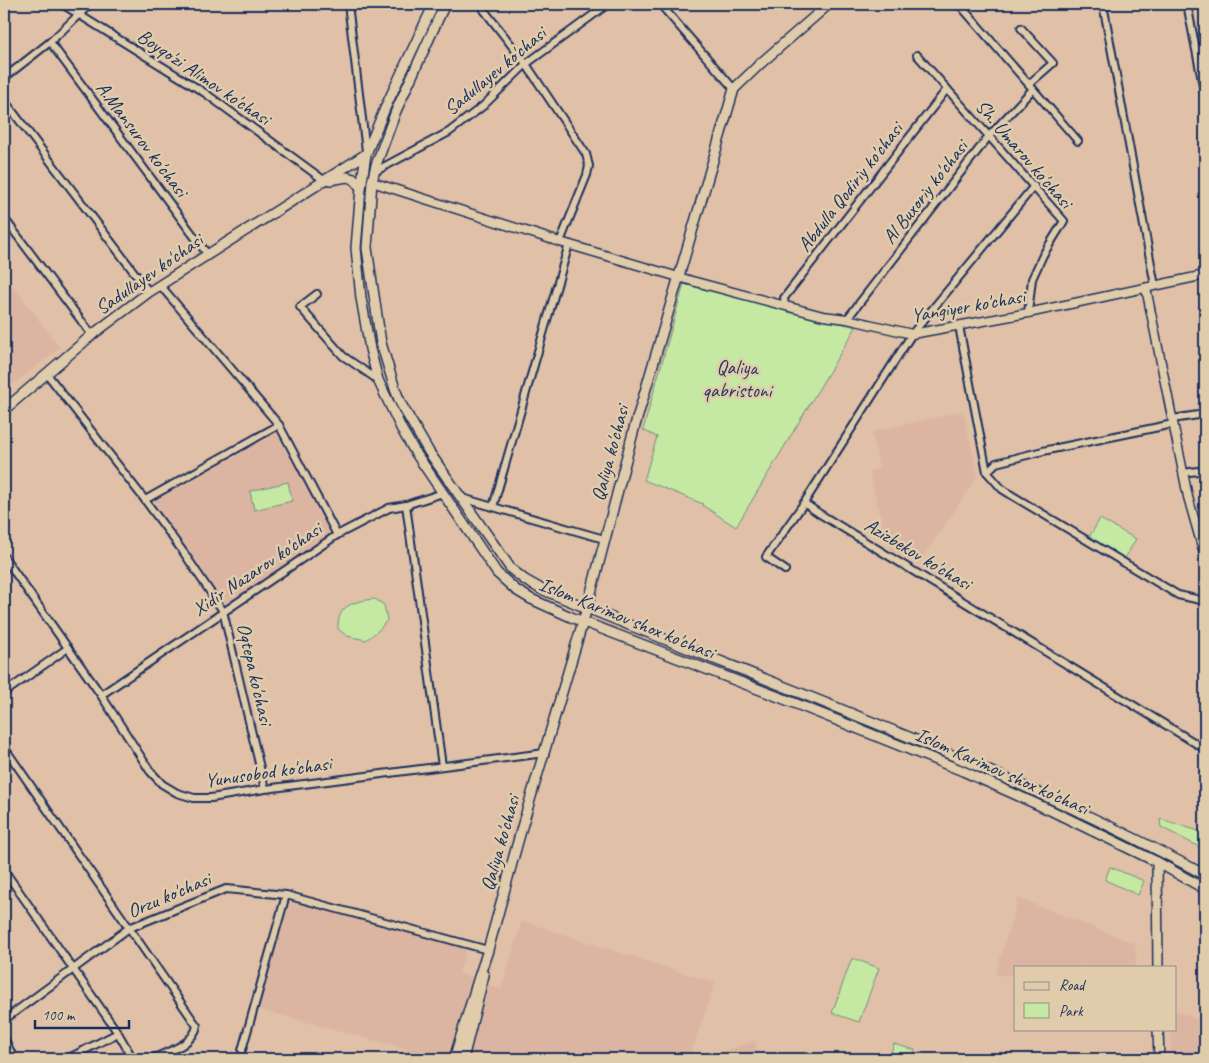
<svg xmlns="http://www.w3.org/2000/svg" width="1209" height="1063" font-family="Caveat,sans-serif">
<rect width="100%" height="100%" fill="#e0c0a6"/>
<filter id="ink" filterUnits="userSpaceOnUse"><feTurbulence type="fractalNoise" baseFrequency=".02" numOctaves="2"/><feDisplacementMap in="SourceGraphic" scale="10" xChannelSelector="R" yChannelSelector="G"/><feConvolveMatrix kernelMatrix="1 2 1 2 8 2 1 2 1" color-interpolation-filters="sRGB"/></filter>
<g filter="url(#ink)">
<g fill="#dcb5a2">
<path d="M4,283L6,286L11,283L60,348L4,391Z"/>
<path d="M963,411L978,476L918,564L890,549L869,472L879,468L872,432Z"/>
<path d="M277,433L332,534L226,605L154,501Z"/>
<path d="M1018,898L1136,944V967H1015V975H995Z"/>
<path d="M291,899L467,948L459,973L501,989L522,921L715,983L689,1059H553L522,1051L520,1059H404L406,1049L258,1009Z"/>
<path d="M1175,1010L1205,1023V1059H1170L1171,1029H1175Z"/>
<path d="M755,1041L759,1059H700Z"/>
</g>
<g fill="#c5e9a3" stroke="#708c80">
<path d="M684,284L856,327L736,527L702,505L703,504L644,480L657,437L643,430Z"/>
<path d="M288,482L292,501L254,510L250,491Z"/>
<path d="M1100,519L1136,539L1125,558L1089,537Z"/>
<path d="M375,599L384,605L387,620L380,629L366,640L347,636L338,629C337,605 354,601 375,599Z"/>
<path d="M1160,819L1205,833V850L1161,827Z"/>
<path d="M1110,867L1144,881L1138,895L1105,880Z"/>
<path d="M852,958L879,968L859,1022L832,1013Z"/>
<path d="M894,1044L915,1050L913,1059H889Z"/>
</g>
<g fill="none" stroke-linecap="round" stroke-linejoin="round">
<g stroke="#1b2f5e" stroke-width="10">
<g id="minor">
<path d="M62,4L205,93L325,181"/>
<path d="M348,4L366,151"/>
<path d="M484,4V10L526,64L586,154L589,166L587,175L560,242"/>
<path d="M660,4L734,89"/>
<path d="M959,4L1078,141"/>
<path d="M1103,4L1155,286"/>
<path d="M1187,4L1205,96"/>
<path d="M1021,28L1053,63L1029,84"/>
<path d="M50,42L208,255"/>
<path d="M917,55L1064,221L1043,255L1032,279L1028,313"/>
<path d="M4,78L50,42L90,4"/>
<path d="M4,100L149,292"/>
<path d="M374,172L449,132L483,106L526,64L608,4"/>
<path d="M1034,186L912,334L804,503L820,514L1205,749"/>
<path d="M4,218L92,335"/>
<path d="M160,285L279,425L337,535"/>
<path d="M317,294L300,307L343,356L378,380"/>
<path d="M785,306L784,298L947,89"/>
<path d="M847,319L989,136L1033,89"/>
<path d="M959,326L987,472L996,463L1043,451L1173,424"/>
<path d="M47,374L145,500L184,553L223,611L265,789"/>
<path d="M1172,419L1205,414"/>
<path d="M987,472L1002,489L1013,496L1178,595L1205,601"/>
<path d="M1183,473L1205,470"/>
<path d="M462,498L604,539"/>
<path d="M145,500L279,425"/>
<path d="M406,505L442,766"/>
<path d="M493,507L569,244"/>
<path d="M4,557L101,695L150,771L162,784L177,793L194,798H211L265,789L545,753"/>
<path d="M785,570L766,557L804,503"/>
<path d="M4,693L68,648"/>
<path d="M101,695L337,535L389,508L406,505L443,493"/>
<path d="M4,747L197,1026C193,1045 167,1052 151,1059"/>
<path d="M4,870L118,1033L133,1059"/>
<path d="M4,1020L129,928L226,889L286,895L488,950"/>
<path d="M4,1038L14,1059"/>
<path d="M242,1050L286,895"/>
<path d="M67,1059L118,1033"/>
</g>
</g>
<g stroke="#1b2f5e" stroke-width="11">
<g id="tertiary">
<path d="M372,182L560,242L692,281L823,316L847,319L912,334L1028,313L1205,275"/>
<path d="M1146,288L1188,497L1205,557"/>
</g>
</g>
<g stroke="#1b2f5e" stroke-width="12">
<g id="secondary">
<path d="M434,4L386,106L366,154L361,188L356,248L361,298L370,349L378,380L402,430L415,452L497,573L516,590L531,599L571,617L784,699L963,771L1052,811L1157,862L1205,889"/>
<path d="M445,4L396,111L376,165L372,182L367,248L381,343L395,389L401,404L429,452L511,569L525,580L541,589C764,682 992,760 1205,875"/>
<path d="M330,180L347,177L354,179L361,188"/>
<path d="M4,410L92,335L149,292L366,154"/>
<path d="M1157,862L1158,967"/>
<path d="M1158,1029L1159,1059"/>
<path d="M454,1059L478,980L488,950L522,827L587,608L634,429L734,89L761,63L829,4"/>
<path d="M463,1059L484,975"/>
</g>
</g>
<use href="#minor" stroke="#e0ccaa" stroke-width="6"/>
<use href="#tertiary" stroke="#e0ccaa" stroke-width="8"/>
<use href="#secondary" stroke="#e0ccaa" stroke-width="9"/>
</g>
</g>
<g text-anchor="middle" dominant-baseline="central" stroke-width="5" stroke-linejoin="round" paint-order="stroke">
<g font-size="20" fill="#1b2f5e" stroke="#e0ccaa">
<text transform="translate(495 71) rotate(-40)">Sadullayev ko'chasi</text>
<text transform="translate(204 77) rotate(34)">Boyqo'zi Alimov ko'chasi</text>
<text transform="translate(142 139) rotate(53)">A.Mansurov ko'chasi</text>
<text transform="translate(1024 154) rotate(49)">Sh. Umarov ko'chasi</text>
<text transform="translate(850 187) rotate(-52)">Abdulla Qodiriy ko'chasi</text>
<text transform="translate(925 192) rotate(-52)">Al Buxoriy ko'chasi</text>
<text transform="translate(149 274) rotate(-35)">Sadullayev ko'chasi</text>
<text transform="translate(968 306) rotate(-10)">Yangiyer ko'chasi</text>
<text transform="translate(610 453) rotate(-75)">Qaliya ko'chasi</text>
<text transform="translate(918 554) rotate(31)">Azizbekov ko'chasi</text>
<text transform="translate(257 569) rotate(-34)">Xidir Nazarov ko'chasi</text>
<text transform="translate(627 618) rotate(22)">Islom Karimov shox ko'chasi</text>
<text transform="translate(255 674) rotate(77)">Oqtepa ko'chasi</text>
<text transform="translate(1002 771) rotate(24)">Islom Karimov shox ko'chasi</text>
<text transform="translate(268 772) rotate(-8)">Yunusobod ko'chasi</text>
<text transform="translate(500 843) rotate(-74)">Qaliya ko'chasi</text>
<text transform="translate(169 895) rotate(-23)">Orzu ko'chasi</text>
</g>
<g font-size="20" fill="#243861" stroke="#e0ccaa">
<text x="737" y="367">Qaliya<tspan x="737" dy="23">qabristoni</tspan></text>
</g>
</g>
<rect width="1209" height="1063" fill="none" stroke="#e0ccaa" stroke-width="20"/>
<rect x="10" y="10" width="1189" height="1043" fill="none" stroke="#1b2f5e" stroke-width="2" filter="url(#ink)"/>
<rect x="1014" y="966" width="162" height="65" fill="#e0ccaa" stroke="#918d8c"/>
<rect x="1024" y="982" width="25" height="8" fill="#e0ccaa" stroke="#918d8c"/>
<text x="1059" y="990" font-size="15" fill="#1b2f5e">Road</text>
<rect x="1024" y="1003" width="25" height="15" fill="#c5e9a3" stroke="#918d8c"/>
<text x="1059" y="1016" font-size="15" fill="#1b2f5e">Park</text>
<path d="M35 1020v8h94v-8" fill="none" stroke="#1b2f5e" stroke-width="2.5"/>
<text x="42" y="1020" font-size="15" fill="#1b2f5e" stroke="#e0ccaa" stroke-width="4" paint-order="stroke">100 m</text>
</svg>
